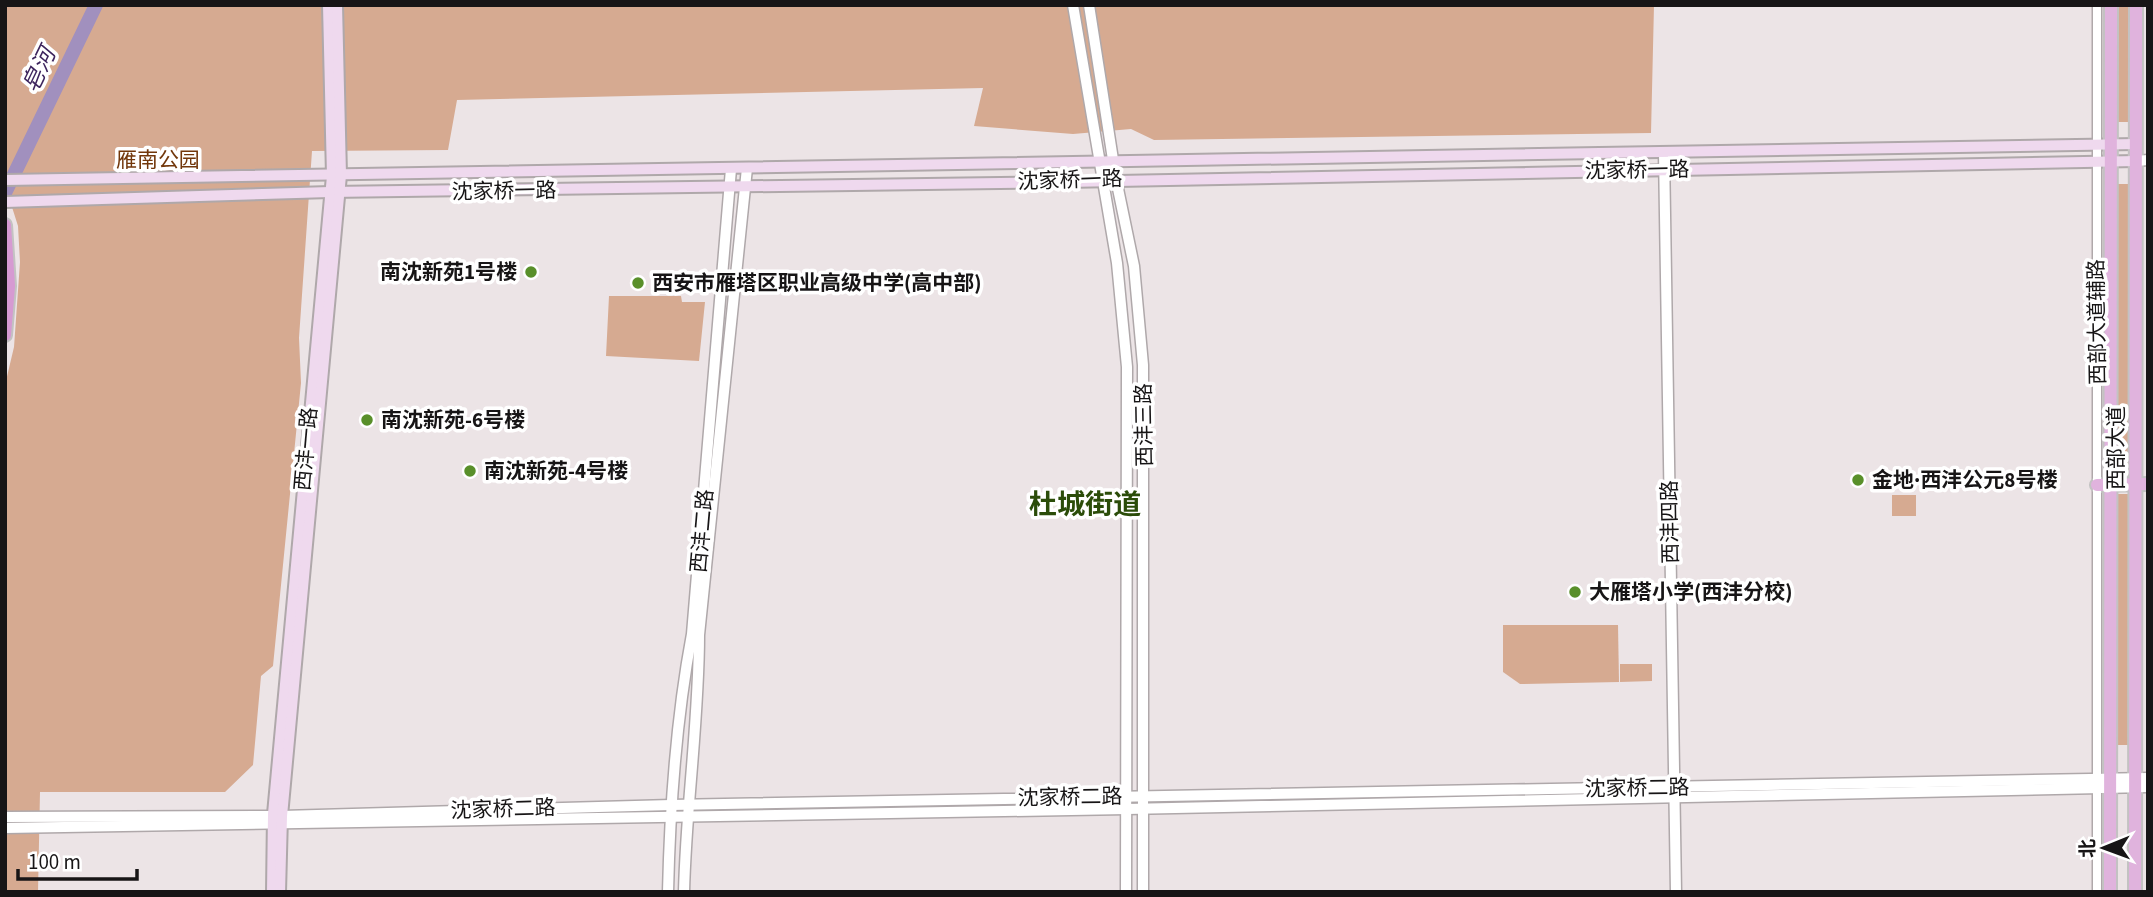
<svg xmlns="http://www.w3.org/2000/svg" width="2153" height="897" font-family="'Source Sans 3','Noto Sans SC',sans-serif">
<rect width="100%" height="100%" fill="#ece4e6"/>
<g fill="#d6aa91">
<path d="M5,5H1654L1651,133L1154,140L1131,129L1073,134L974,126L983,88L457,100L448,150L312,151L299,338L301,383L273,666L261,676L253,765L225,792H40L38,892H5V385L14,347L20,262L18,226L5,185Z"/>
<rect x="2118" y="5" width="11" height="117"/>
<rect x="2117" y="184" width="12" height="291"/>
<path d="M609,296H681L682,302H705L699,361L606,356Z"/>
<rect x="2117" y="494" width="11" height="251"/>
<rect x="1892" y="495" width="24" height="21"/>
<path d="M1503,625H1618L1619,682L1520,684L1503,672Z"/>
<path d="M1620,664H1652V681L1620,682Z"/>
</g>
<g fill="none" stroke-linecap="round" stroke-linejoin="round">
<path stroke="#a190be" stroke-width="14" d="M5,193L96,5"/>
<g stroke="#afa8aa" stroke-width="11">
<path id="minor" d="M2097,892V5"/>
</g>
<g stroke="#afa8aa" stroke-width="13">
<g id="tertiary">
<path d="M1073,5L1117,263L1127,367L1126,892"/>
<path d="M1089,5L1116,179L1134,266L1143,365V892"/>
<path d="M1664,153L1676,892"/>
<path d="M2136,161L2148,160"/>
<path d="M5,817L282,816L671,805L2148,778"/>
<path d="M5,828L1127,809L2148,787"/>
<path d="M668,892C670,805 676,719 692,634L731,169"/>
<path d="M684,892C686,806 699,721 699,635L747,168"/>
</g>
</g>
<g stroke="#afa8aa" stroke-width="14">
<g id="secondary">
<path d="M5,180L2136,144"/>
<path d="M5,202L330,192L1066,182L2136,161"/>
<path d="M272,892L273,814L332,176L328,5"/>
<path d="M280,892L282,816L341,175L337,5"/>
</g>
</g>
<g stroke="#c3c2c2" stroke-width="16">
<g id="primary">
<path d="M2097,485L2148,484"/>
<path d="M2110,892L2111,5"/>
<path d="M2135,892L2136,5"/>
</g>
</g>
<g stroke="#c3c2c2" stroke-width="16">
<path id="trunk" d="M5,225L9,286L5,335"/>
</g>
<use href="#minor" stroke="#fff" stroke-width="8"/>
<use href="#tertiary" stroke="#fff" stroke-width="10"/>
<use href="#secondary" stroke="#efd9ee" stroke-width="10"/>
<use href="#primary" stroke="#e0b3dd" stroke-width="12"/>
<use href="#trunk" stroke="#d69ad2" stroke-width="12"/>
</g>
<g fill="#598f2a" stroke="#fff" stroke-width="2.5">
<circle cx="531" cy="272" r="7"/>
<circle cx="638" cy="283" r="7"/>
<circle cx="367" cy="420" r="7"/>
<circle cx="470" cy="471" r="7"/>
<circle cx="1858" cy="480" r="7"/>
<circle cx="1575" cy="592" r="7"/>
</g>
<g text-anchor="middle" dominant-baseline="central" stroke-width="7" stroke-linejoin="round" paint-order="stroke">
<g font-size="21" fill="#72370b" stroke="#fff">
<text x="158" y="160">雁南公园</text>
</g>
<g font-size="21" fill="#171516" stroke="#fff">
<text transform="translate(1637 170) rotate(-1)">沈家桥一路</text>
<text transform="translate(1070 180) rotate(-2)">沈家桥一路</text>
<text transform="translate(504 191) rotate(-1)">沈家桥一路</text>
<text transform="translate(2097 322) rotate(-91)">西部大道辅路</text>
<text transform="translate(1144 425) rotate(-91)">西沣三路</text>
<text transform="translate(2116 448) rotate(-90)">西部大道</text>
<text transform="translate(306 449) rotate(-85)">西沣一路</text>
<text transform="translate(1670 522) rotate(-91)">西沣四路</text>
<text transform="translate(702 531) rotate(-85)">西沣二路</text>
<text transform="translate(1637 788) rotate(-1)">沈家桥二路</text>
<text transform="translate(1070 797) rotate(-1)">沈家桥二路</text>
<text transform="translate(503 809) rotate(-2)">沈家桥二路</text>
</g>
<g font-size="21" font-weight="bold" fill="#171516" stroke="#fff" text-anchor="start">
<text x="517" y="272" text-anchor="end">南沈新苑1号楼</text>
<text x="652" y="283">西安市雁塔区职业高级中学(高中部)</text>
<text x="381" y="420">南沈新苑-6号楼</text>
<text x="484" y="471">南沈新苑-4号楼</text>
<text x="1872" y="480">金地·西沣公元8号楼</text>
<text x="1589" y="592">大雁塔小学(西沣分校)</text>
</g>
<g font-size="23" font-style="italic" fill="#3d245d" stroke="#fff">
<text transform="translate(39 70) rotate(-64)">皂河</text>
</g>
<g font-size="28" font-weight="bold" fill="#2b4c09" stroke="#fff">
<text x="1085" y="505">杜城街道</text>
</g>
</g>
<rect width="2153" height="897" fill="none" stroke="#171516" stroke-width="14"/>
<g transform="translate(2104 848) rotate(269)" stroke="#ffffff" stroke-width="5" paint-order="stroke">
<path d="M0-5L12 26L0 18L-12 26Z" fill="#171516"/>
<text y="-10" font-size="19" font-weight="bold" text-anchor="middle" fill="#171516">北</text>
</g>
<path d="M18 869v10h119v-10" fill="none" stroke="#171516" stroke-width="3.5"/>
<text x="28" y="869" font-size="21" fill="#171516" stroke="#ffffff" stroke-width="5" paint-order="stroke">100 m</text>
</svg>
